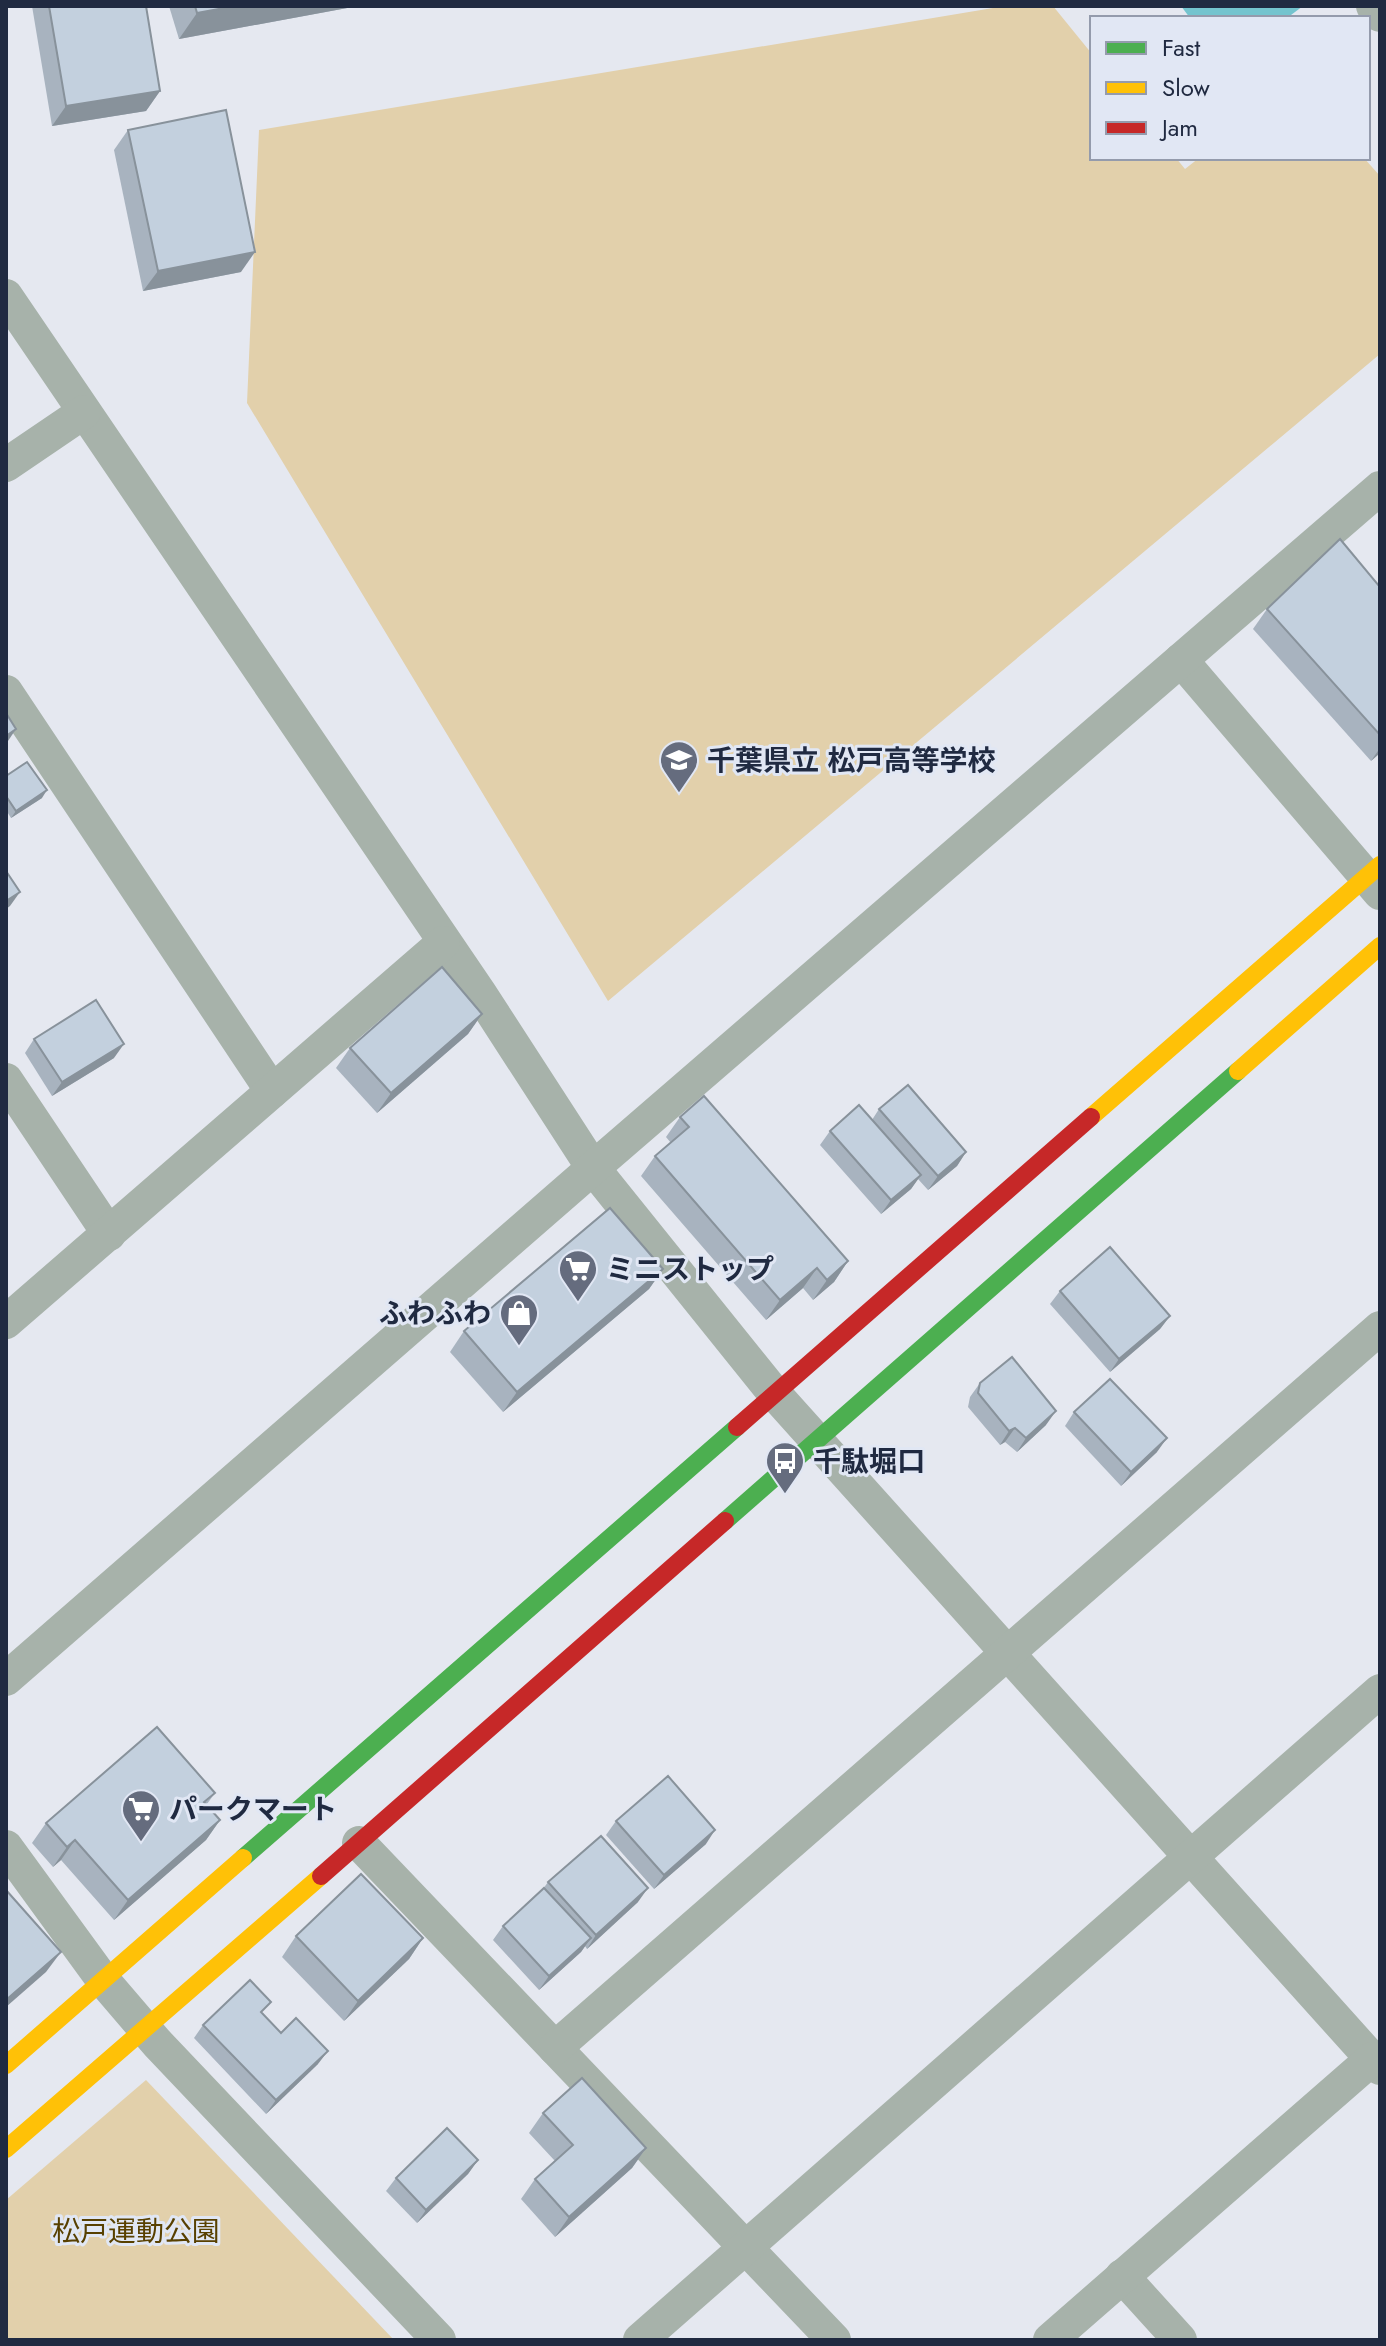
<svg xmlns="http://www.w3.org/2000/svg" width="1386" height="2346" font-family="Jost,'Noto Sans JP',sans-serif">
<rect width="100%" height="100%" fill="#e5e8f0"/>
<g fill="#e2d0ab">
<path d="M1005,6H1053L1092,54V158H1176L1185,169L1199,158H1364L1380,176V354L608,1001L247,403L259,130Z"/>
<path d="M146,2080L394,2340H6V2200Z"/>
</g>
<path fill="#74c4ce" d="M1181,6H1303L1287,18H1190Z"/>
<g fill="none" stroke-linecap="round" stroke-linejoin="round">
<g stroke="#a7b2aa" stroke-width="34">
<path d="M1373,6L1380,15"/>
<path d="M6,296L479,992L593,1168L774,1393L1380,2068"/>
<path d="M6,465L84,412"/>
<path d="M1181,660L1380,893"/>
<path d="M6,692L272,1091"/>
<path d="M6,1080L109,1234"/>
<path d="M6,1322L443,943"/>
<path d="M6,1679L593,1168L1380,488"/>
<path d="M359,1843L834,2340"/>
<path d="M6,1847L103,1980L157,2043L439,2340"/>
<path d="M555,2048L1380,1328"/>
<path d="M1122,2276L1180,2340"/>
<path d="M640,2340L1380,1691"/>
<path d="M1050,2340L1372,2059"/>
</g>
<g stroke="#4caf50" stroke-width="18">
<path d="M725,1521L1238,1071"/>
<path d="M243,1858L737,1427"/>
</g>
<g stroke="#ffc107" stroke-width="18">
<path d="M1238,1071L1380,946"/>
<path d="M1091,1117L1380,865"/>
<path d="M6,2065L243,1858"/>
<path d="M6,2149L321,1876"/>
</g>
<g stroke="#c62828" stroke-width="18">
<path d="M737,1427L1091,1117"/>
<path d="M321,1876L725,1521"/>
</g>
</g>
<g fill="#a8b3bf">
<path d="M32,6H146L160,91L146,111L52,126Z"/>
<path d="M169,6H358L179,39Z"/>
<path d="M128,130L241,272L143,291L114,150Z"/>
<path d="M1380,587V753L1371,761L1253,629L1267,609Z"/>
<path d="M6,776L42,798L11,818L6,810Z"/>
<path d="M482,1014L468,1034L377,1113L336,1068L350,1048Z"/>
<path d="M34,1039L114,1058L52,1096L25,1053Z"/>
<path d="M879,1109L966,1152L957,1166L928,1190L918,1179L911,1189L881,1214L820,1145L830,1131L872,1120Z"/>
<path d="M680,1117L848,1261L834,1282L813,1300L803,1288L766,1320L641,1176L655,1156L671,1143L666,1137Z"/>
<path d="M663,1269L649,1289L503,1412L450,1352L464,1331Z"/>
<path d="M1060,1291L1170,1316L1160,1329L1110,1372L1050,1304Z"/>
<path d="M980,1383L1046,1425L1017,1452L1005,1442L1000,1445L968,1407L970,1397Z"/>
<path d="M1074,1412L1157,1452L1121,1486L1065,1426Z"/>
<path d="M215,1793L207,1804L220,1820L206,1840L114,1920L61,1860L53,1867L32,1843L46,1823Z"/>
<path d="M616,1821L706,1844L654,1889L606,1835Z"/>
<path d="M548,1882L638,1902L587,1949L585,1946L581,1952L539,1990L493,1940L503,1926L543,1889Z"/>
<path d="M296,1936L423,1938L409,1959L344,2021L282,1957Z"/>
<path d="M263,2014L281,2033L318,2064L266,2114L194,2038L203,2025Z"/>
<path d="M543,2113L646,2148L632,2168L555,2237L521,2199L535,2179L555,2161L529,2133Z"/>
<path d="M478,2160L468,2174L417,2223L386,2191L396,2178Z"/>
</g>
<g fill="#88929b">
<path d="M235,6H358L179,39L197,13Z"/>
<path d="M160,91L146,111L52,126L66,106Z"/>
<path d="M255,252L241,272L143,291L158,271Z"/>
<path d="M16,729L6,744V736Z"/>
<path d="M1380,748V753L1371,761Z"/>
<path d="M47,790L42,798L11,818L16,811Z"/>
<path d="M20,892L10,906L6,909V901Z"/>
<path d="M482,1014L468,1034L377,1113L391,1093Z"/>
<path d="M124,1044L114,1058L52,1096L62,1082Z"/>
<path d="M966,1152L957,1166L928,1190L938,1176Z"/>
<path d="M921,1175L911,1189L881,1214L891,1200Z"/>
<path d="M848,1261L834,1282L813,1300L827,1280Z"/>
<path d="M817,1268L803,1288L766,1320L780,1300Z"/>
<path d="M663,1269L649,1289L503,1412L517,1392Z"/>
<path d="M1170,1316L1160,1329L1110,1372L1119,1359Z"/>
<path d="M1056,1411L1046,1425L1017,1452L1026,1438Z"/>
<path d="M1015,1428L1005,1442L1000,1445L1009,1431Z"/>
<path d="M1167,1438L1157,1452L1121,1486L1131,1472Z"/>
<path d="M220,1820L206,1840L114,1920L128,1900Z"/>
<path d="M715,1830L706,1844L654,1889L664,1875Z"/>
<path d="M75,1840L61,1860L53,1867L67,1847Z"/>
<path d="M648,1888L638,1902L587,1949L596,1935Z"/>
<path d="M423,1938L409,1959L344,2021L358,2001Z"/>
<path d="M591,1938L581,1952L539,1990L549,1976Z"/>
<path d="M61,1952L46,1972L6,2007V2000Z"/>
<path d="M328,2051L318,2064L266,2114L276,2100Z"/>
<path d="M646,2148L632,2168L555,2237L569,2217Z"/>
<path d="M478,2160L468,2174L417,2223L426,2210Z"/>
</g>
<g fill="#c3d0de" stroke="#88929b" stroke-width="2">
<path d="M49,6H146L160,91L66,106Z"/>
<path d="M195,6H235L197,13Z"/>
<path d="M226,110L255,252L158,271L128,130Z"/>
<path d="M1340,539L1380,587V735L1267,609Z"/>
<path d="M6,713L16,729L6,736Z"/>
<path d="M27,762L47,790L16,811L6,796V776Z"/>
<path d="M6,871L20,892L6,901Z"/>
<path d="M442,967L482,1014L391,1093L350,1048Z"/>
<path d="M96,1000L124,1044L62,1082L34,1039Z"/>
<path d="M908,1085L966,1152L938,1176L879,1109Z"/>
<path d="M704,1096L848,1261L827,1280L817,1268L780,1300L655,1156L689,1127L680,1117Z"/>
<path d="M859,1105L921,1175L891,1200L830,1131Z"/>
<path d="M610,1208L663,1269L517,1392L464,1331Z"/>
<path d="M1110,1247L1170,1316L1119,1359L1060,1291Z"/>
<path d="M1012,1357L1056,1411L1026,1438L1015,1428L1009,1431L978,1393L980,1383Z"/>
<path d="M1110,1379L1167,1438L1131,1472L1074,1412Z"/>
<path d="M157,1727L215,1793L204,1802L220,1820L128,1900L75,1840L67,1847L46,1823Z"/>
<path d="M668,1776L715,1830L664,1875L616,1821Z"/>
<path d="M601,1836L648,1888L596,1935L548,1882Z"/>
<path d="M361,1874L423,1938L358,2001L296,1936Z"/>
<path d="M544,1888L591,1938L549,1976L503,1926Z"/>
<path d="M6,1890L61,1952L6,2000Z"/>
<path d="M250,1980L271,2002L261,2012L281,2033L296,2018L328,2051L276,2100L203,2025Z"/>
<path d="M582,2078L646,2148L569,2217L535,2179L573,2145L543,2113Z"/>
<path d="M447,2128L478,2160L426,2210L396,2178Z"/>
</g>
<defs>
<g id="school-pin" transform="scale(2)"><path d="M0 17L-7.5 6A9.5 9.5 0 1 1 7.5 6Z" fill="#656c7e" stroke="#e1e7f4"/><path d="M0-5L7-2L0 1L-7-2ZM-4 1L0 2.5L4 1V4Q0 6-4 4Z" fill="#fff"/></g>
<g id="supermarket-pin" transform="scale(2)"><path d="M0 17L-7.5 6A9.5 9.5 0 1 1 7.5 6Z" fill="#656c7e" stroke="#e1e7f4"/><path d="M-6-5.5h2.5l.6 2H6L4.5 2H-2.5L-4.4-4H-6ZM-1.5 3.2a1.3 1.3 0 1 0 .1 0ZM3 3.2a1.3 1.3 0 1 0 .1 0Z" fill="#fff"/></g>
<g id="shop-pin" transform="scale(2)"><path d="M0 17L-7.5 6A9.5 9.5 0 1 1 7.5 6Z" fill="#656c7e" stroke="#e1e7f4"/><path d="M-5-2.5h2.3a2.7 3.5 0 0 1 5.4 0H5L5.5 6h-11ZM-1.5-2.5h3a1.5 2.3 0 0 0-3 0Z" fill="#fff"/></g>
<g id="bus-pin" transform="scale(2)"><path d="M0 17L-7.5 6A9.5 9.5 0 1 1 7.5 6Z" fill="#656c7e" stroke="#e1e7f4"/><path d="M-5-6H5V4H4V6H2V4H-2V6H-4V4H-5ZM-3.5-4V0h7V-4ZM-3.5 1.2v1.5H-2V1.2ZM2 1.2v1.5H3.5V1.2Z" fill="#fff"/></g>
</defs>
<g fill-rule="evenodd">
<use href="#school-pin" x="679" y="760"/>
<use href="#supermarket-pin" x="578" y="1269"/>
<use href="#shop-pin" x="519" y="1313"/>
<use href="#bus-pin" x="785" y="1461"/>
<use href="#supermarket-pin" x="141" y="1809"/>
</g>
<g text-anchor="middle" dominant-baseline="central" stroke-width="6" stroke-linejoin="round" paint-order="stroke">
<g font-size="28" font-weight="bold" fill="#202a41" stroke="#e1e7f4" text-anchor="start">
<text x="707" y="760">千葉県立 松戸高等学校</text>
<text x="606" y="1269">ミニストップ</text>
<text x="491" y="1313" text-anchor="end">ふわふわ</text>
<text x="813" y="1461">千駄堀口</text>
<text x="169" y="1809">パークマート</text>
</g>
<g font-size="28" fill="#584000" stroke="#e1e7f4">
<text x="136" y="2231">松戸運動公園</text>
</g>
</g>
<rect width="1386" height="2346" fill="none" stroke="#202a41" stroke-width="16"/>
<rect x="1090" y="16" width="280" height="144" fill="#e1e7f4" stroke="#949bac" stroke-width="2"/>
<rect x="1106" y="42" width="40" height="12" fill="#4caf50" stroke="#949bac" stroke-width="2"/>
<text x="1162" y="56" font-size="24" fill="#202a41">Fast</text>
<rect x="1106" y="82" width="40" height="12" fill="#ffc107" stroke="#949bac" stroke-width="2"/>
<text x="1162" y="96" font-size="24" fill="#202a41">Slow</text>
<rect x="1106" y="122" width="40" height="12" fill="#c62828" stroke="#949bac" stroke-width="2"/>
<text x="1162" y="136" font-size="24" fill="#202a41">Jam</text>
</svg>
